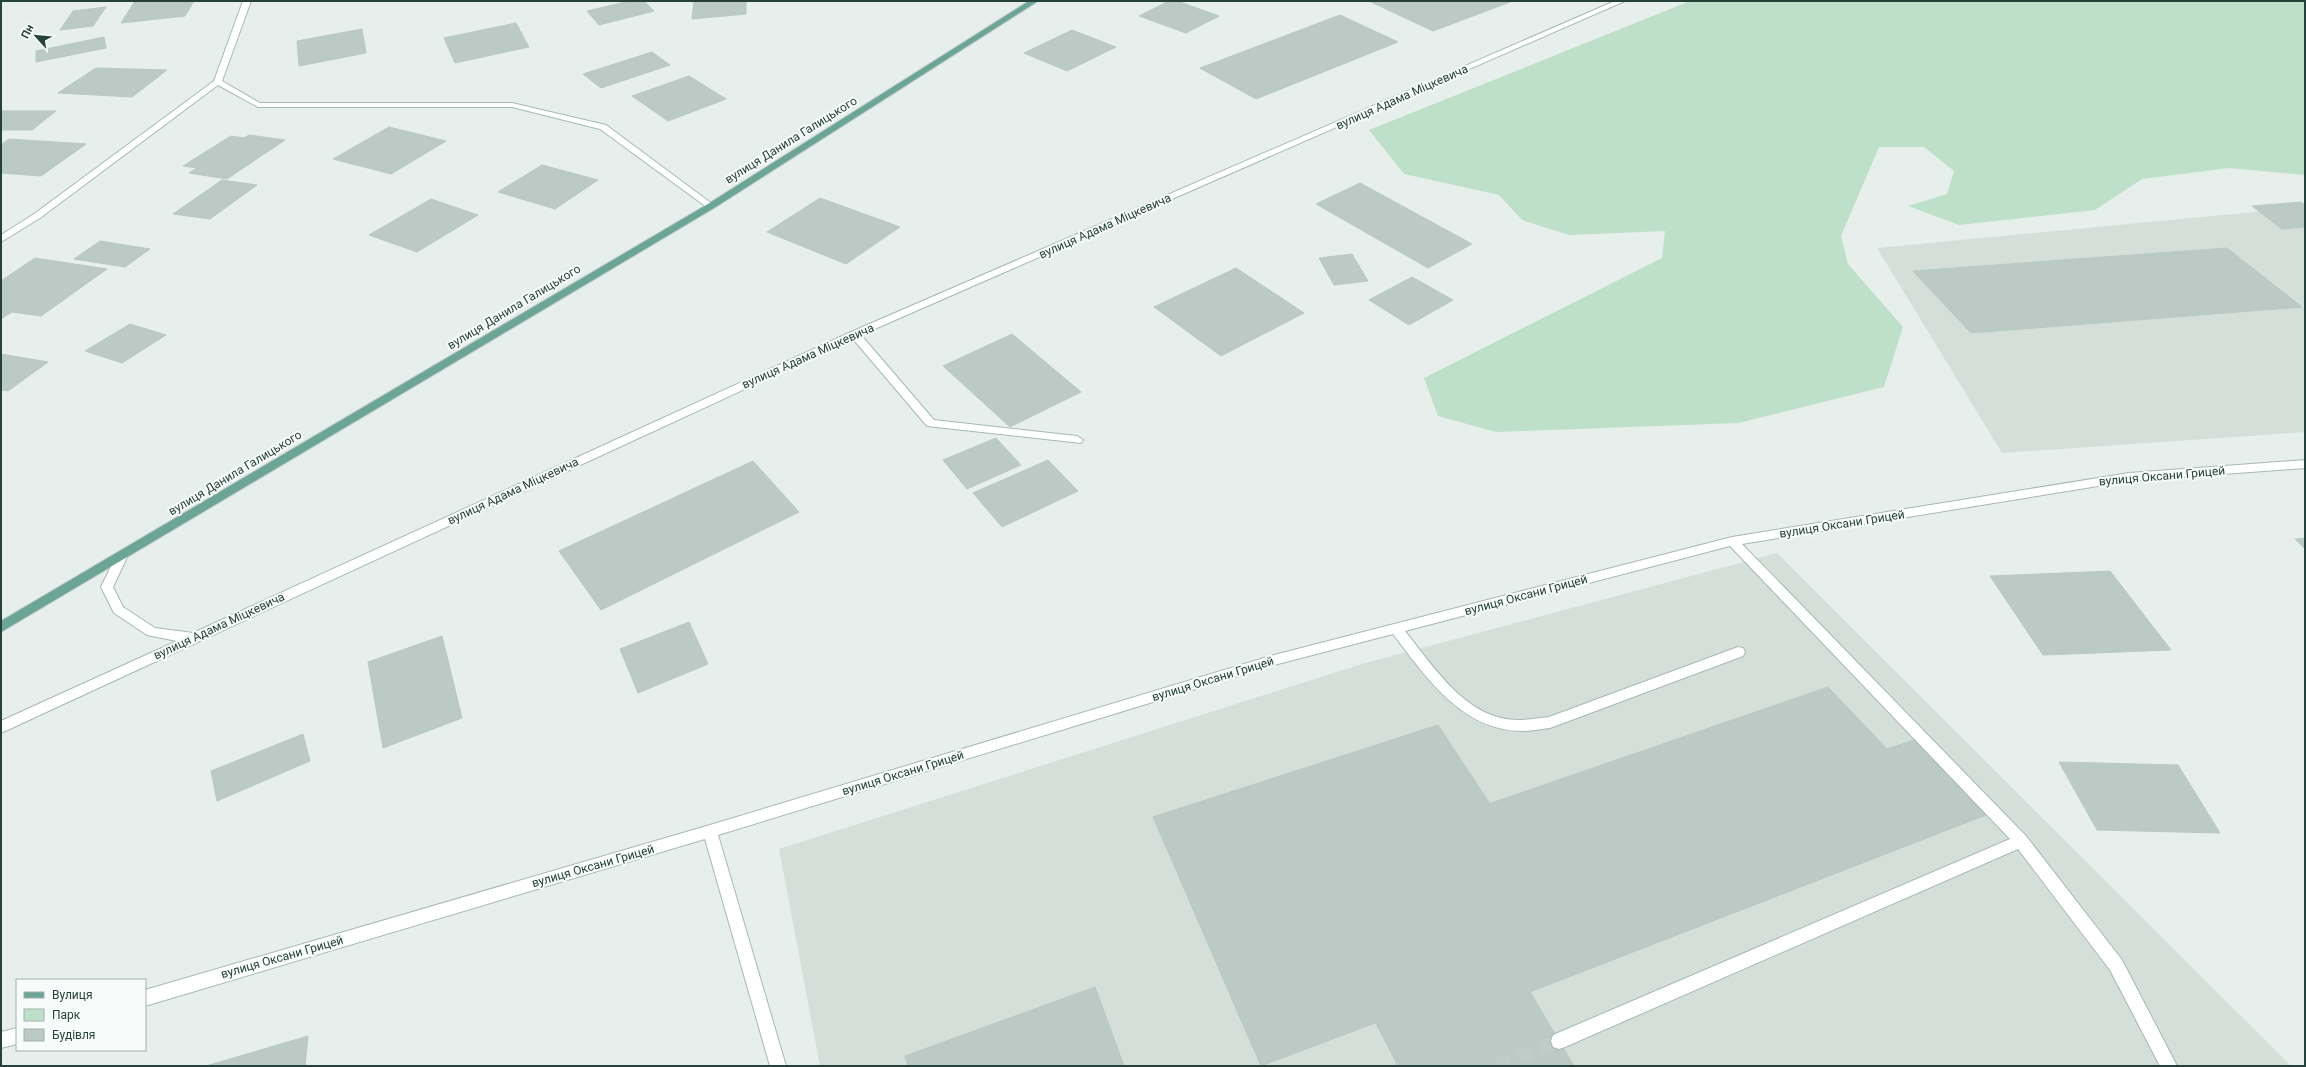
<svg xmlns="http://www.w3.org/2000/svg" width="2306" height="1067" font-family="Roboto,sans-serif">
<rect width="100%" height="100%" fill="#e6efeb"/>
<g fill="#d4dfda">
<path d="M2305,207V432L2002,453L1877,248Z"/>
<path d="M1777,553L2291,1066H820L779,849L1362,664Z"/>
</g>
<path fill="#bfe0c8" d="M1690,1H2305V175L2229,168L2142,179L2095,210L1959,225L1908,206L1947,194L1954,171L1924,147H1879L1841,236L1848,264L1903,327L1884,387L1738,423L1496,432L1438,416L1424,378L1662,258L1665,231L1569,235L1522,220L1499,195L1404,174L1369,130Z"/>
<g fill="#bbcac4" stroke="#b8c9c2">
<path d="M135,1H194L185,16L121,23Z"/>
<path d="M630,1H644L654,11L599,25L587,11Z"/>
<path d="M694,1H746V14L692,19Z"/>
<path d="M1169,1H1177L1219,16L1186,33L1139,16Z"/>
<path d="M1369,1H1513L1433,31Z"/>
<path d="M106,7L93,26L60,30L73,11Z"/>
<path d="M1340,15L1398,42L1256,99L1200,68Z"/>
<path d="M516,23L529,47L455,63L444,38Z"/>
<path d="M362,29L366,53L299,66L297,41Z"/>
<path d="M1072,30L1116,47L1067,71L1024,53Z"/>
<path d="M104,37L106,48L36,62V51Z"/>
<path d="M652,52L670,65L601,88L583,74Z"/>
<path d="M96,68L167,70L132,97L58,93Z"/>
<path d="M689,76L726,99L668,121L632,96Z"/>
<path d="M1,111H56L32,130H1Z"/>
<path d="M389,127L446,141L391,174L333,159Z"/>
<path d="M249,135L285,140L227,179L189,173L197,168L183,166L231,136L244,138Z"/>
<path d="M9,139L86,144L41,176L1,173V145Z"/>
<path d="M542,165L598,180L555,209L498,192Z"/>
<path d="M222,180L257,185L210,219L173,214Z"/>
<path d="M1360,183L1472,244L1428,268L1316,204Z"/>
<path d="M820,198L900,227L846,264L767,232Z"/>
<path d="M431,199L478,215L417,252L369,235Z"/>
<path d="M2301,202L2305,205V227L2282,229L2252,206Z"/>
<path d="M100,241L150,249L125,267L74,259Z"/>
<path d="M2227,248L2302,307L1971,333L1913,271Z"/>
<path d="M1352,254L1368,281L1334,285L1319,258Z"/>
<path d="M35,258L107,269L41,316L12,312L1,319V281Z"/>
<path d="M1236,268L1304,313L1221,356L1154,307Z"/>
<path d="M1412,277L1453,300L1409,325L1369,300Z"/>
<path d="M130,324L166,335L122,363L85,351Z"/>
<path d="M1012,334L1081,392L1010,427L943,366Z"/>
<path d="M1,354L48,362L8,391L1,390Z"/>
<path d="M996,438L1021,465L967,489L943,460Z"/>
<path d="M1048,460L1078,491L1002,527L973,493Z"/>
<path d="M753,461L799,512L601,610L559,551Z"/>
<path d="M2305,538V549L2295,539Z"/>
<path d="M2110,571L2171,650L2043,655L1990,576Z"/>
<path d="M689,622L708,664L638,693L620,649Z"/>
<path d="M442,636L462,718L383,748L368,662Z"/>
<path d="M1828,687L1887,749L1914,740L1986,815L1530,992L1574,1066H1398L1297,870Z"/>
<path d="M1438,725L1490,804L1297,870L1375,1023L1261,1066L1153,817Z"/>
<path d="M303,734L310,761L217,801L211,771Z"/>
<path d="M2059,762L2178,765L2220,833L2097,830Z"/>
<path d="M1095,987L1124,1066H908L905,1056Z"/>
<path d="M308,1036L305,1066H206Z"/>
</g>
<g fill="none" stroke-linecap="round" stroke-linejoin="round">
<path stroke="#bfccc8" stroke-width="15" stroke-dasharray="15 8" stroke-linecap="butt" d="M1497,1066L1559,1041"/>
<g stroke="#a8b8b2" stroke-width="2">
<g id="minor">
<path d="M243,1H251L222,81L260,103H512L606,125L715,206L714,208H708L600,129L512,107H258L218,85L40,218L1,242V235L34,214L214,81Z"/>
<path d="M1615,1H1625L861,335L934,420L1077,436L1083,440L1081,443L927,426L853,339L1,733V721L177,641L147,635L114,613L101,587L118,552L122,551L128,555L113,587L123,607L155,628L193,633L851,332Z"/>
<path d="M2305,460V468L2129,481L1742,544L2026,836L2122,960L2177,1066H2160L2110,970L2018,849L1565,1047L1559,1049L1553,1047L1551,1041L1553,1035L2010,839L1730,546L1405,631C1430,662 1459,708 1501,718C1517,722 1533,719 1549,717L1738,647L1743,648L1745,652L1743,656L1550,728C1541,729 1532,731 1523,731C1462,731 1426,677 1393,634L1274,665L718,835L786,1066H770L705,839L145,1006V990L710,825L1274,655L1732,537L2129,473Z"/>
<path d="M17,1028V1044L1,1048V1032Z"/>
</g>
</g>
<g stroke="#c2cac8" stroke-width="2">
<path id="major" d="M1029,1H1038L714,208L1,632V621L708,204Z"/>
</g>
<use href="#minor" fill="#fff" fill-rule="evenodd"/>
<use href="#major" fill="#6aa596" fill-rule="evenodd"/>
</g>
<g text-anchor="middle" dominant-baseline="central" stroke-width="4" stroke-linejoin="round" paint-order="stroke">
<g font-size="12" fill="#24423a" stroke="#f7fbf9">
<text transform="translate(1402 97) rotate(-24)">вулиця Адама Міцкевича</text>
<text transform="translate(791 140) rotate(-32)">вулиця Данила Галицького</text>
<text transform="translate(1105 226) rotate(-24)">вулиця Адама Міцкевича</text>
<text transform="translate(514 307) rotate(-31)">вулиця Данила Галицького</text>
<text transform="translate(808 356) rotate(-24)">вулиця Адама Міцкевича</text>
<text transform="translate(235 473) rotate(-31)">вулиця Данила Галицького</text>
<text transform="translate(2162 476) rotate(-5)">вулиця Оксани Грицей</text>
<text transform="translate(513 491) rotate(-25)">вулиця Адама Міцкевича</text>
<text transform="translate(1842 524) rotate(-9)">вулиця Оксани Грицей</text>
<text transform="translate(1526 595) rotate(-15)">вулиця Оксани Грицей</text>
<text transform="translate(219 626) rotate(-25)">вулиця Адама Міцкевича</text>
<text transform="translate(1213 679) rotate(-17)">вулиця Оксани Грицей</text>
<text transform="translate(903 773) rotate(-17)">вулиця Оксани Грицей</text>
<text transform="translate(593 866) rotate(-16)">вулиця Оксани Грицей</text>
<text transform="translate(282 957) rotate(-16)">вулиця Оксани Грицей</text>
</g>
</g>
<rect width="2306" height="1067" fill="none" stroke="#24423a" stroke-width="4"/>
<rect x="16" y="979" width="130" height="72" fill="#f7fbf9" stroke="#a3b1ad"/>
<rect x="24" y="992" width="20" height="6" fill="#6aa596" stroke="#a3b1ad"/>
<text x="52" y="999" font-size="12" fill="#24423a">Вулиця</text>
<rect x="24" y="1009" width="20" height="12" fill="#bfe0c8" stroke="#a3b1ad"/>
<text x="52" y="1019" font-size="12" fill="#24423a">Парк</text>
<rect x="24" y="1029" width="20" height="12" fill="#bbcac4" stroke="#a3b1ad"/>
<text x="52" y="1039" font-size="12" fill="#24423a">Будівля</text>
<g transform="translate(36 36) rotate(297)" stroke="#f7fbf9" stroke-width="3" paint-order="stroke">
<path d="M0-3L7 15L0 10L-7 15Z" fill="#24423a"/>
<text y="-6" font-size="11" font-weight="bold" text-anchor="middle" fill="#24423a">Пн</text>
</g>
</svg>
